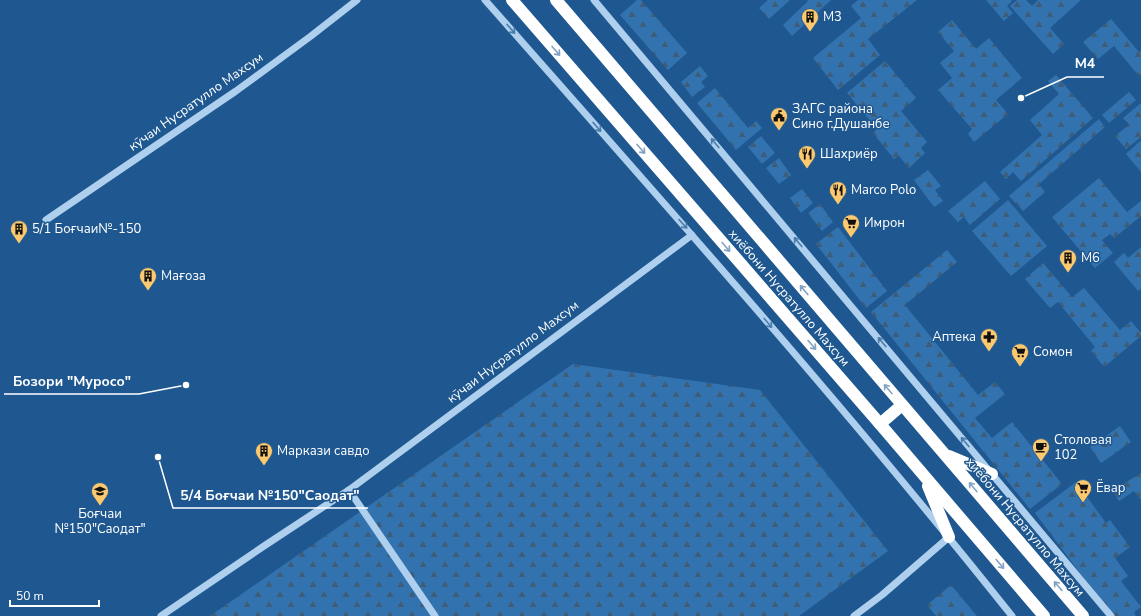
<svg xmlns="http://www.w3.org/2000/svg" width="1141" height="616" font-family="'Nunito Sans',sans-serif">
<defs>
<pattern id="forest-firs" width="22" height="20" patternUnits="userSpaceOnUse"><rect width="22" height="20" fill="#3272ae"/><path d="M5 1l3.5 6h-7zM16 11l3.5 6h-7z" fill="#405d78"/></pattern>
</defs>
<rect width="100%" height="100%" fill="#1f5890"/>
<g fill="url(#forest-firs)">
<path d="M637,0H641L687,53L668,70L620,15Z"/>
<path d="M768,0H790L769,19L759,8Z"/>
<path d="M807,0H831L792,36L783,25L808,1Z"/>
<path d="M858,0H917L868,39L880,55L838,90L813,58L861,18L851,6Z"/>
<path d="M986,0H1011L1012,1L1007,6L1013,13L1004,21Z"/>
<path d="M1017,0H1026L1032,6L1038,0H1081L1050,28L1064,44L1053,54L1010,6Z"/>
<path d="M1111,19L1139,52L1141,51V74L1139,76L1114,46L1098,59L1083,42Z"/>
<path d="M952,20L976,49L989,38L1022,78L996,100L1008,114L974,142L968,134L972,129L938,90L952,78L940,63L954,51L938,32Z"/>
<path d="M885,61L916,98L901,111L927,142L921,148L925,153L909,168L899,156L894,159L873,133L877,129L847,93Z"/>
<path d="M700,66L708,76L701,82L705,87L692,97L681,82Z"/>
<path d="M1056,75L1093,118L1021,181L1013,172L1006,179L1000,172L1042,135L1030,120L1059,94L1048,81Z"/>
<path d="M715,88L748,128L756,121L762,128L736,150L697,103Z"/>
<path d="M1129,92L1136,100L1109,123L1102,115Z"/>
<path d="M1141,103V137L1126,149L1115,136L1129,125L1123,118Z"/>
<path d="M1099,119L1105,127L1039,184L1045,192L1023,211L1009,196Z"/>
<path d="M761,136L775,153L762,164L748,147Z"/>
<path d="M1140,141L1141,142V172L1126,154Z"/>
<path d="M779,158L791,175L779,184L766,168Z"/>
<path d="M928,170L941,186L935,190L943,201L934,207L914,180Z"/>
<path d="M1099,178L1127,212L1141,201V216L1114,238L1110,234L1102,240L1113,253L1095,268L1052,217Z"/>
<path d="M985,181L1000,199L970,225L964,217L958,222L948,211Z"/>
<path d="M802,189L813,203L801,213L790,198Z"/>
<path d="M1008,200L1047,246L1011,276L972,231Z"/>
<path d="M820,204L833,222L822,231L808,213Z"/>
<path d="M838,227L887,291L866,308L816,244Z"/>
<path d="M1141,247V289L1138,291L1114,262L1124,253L1128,258Z"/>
<path d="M947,250L957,262L905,305L978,395L995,382L1005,394L975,418L992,438L1012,422L1062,484L1030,509L871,312Z"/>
<path d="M1043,263L1072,297L1084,288L1120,330L1131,321L1141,333V336L1104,367L1091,351L1095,347L1058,302L1050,308L1025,279Z"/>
<path d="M573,364L760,390L888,551L799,616H210Z"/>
<path d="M1120,426L1131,442L1101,463L1090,447Z"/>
<path d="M1141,473V500L1134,491L1119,501L1112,491Z"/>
<path d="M1076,482L1106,523L1110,520L1130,547L1115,558L1128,576L1121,581L1141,607L1134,612L1136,616H1112L1035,513Z"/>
<path d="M951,585L977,616H936L927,605Z"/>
</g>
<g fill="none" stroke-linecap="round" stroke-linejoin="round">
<g stroke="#aecfed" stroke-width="7">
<path d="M485,0C664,203 844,405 1012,616"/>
<path d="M594,0L1111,616"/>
<path d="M46,220L236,91L311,36L357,0"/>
<path d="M349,490L435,616"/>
<path d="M161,616L264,546L349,490L692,235"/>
<path d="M854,616L882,595L949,537"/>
</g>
<g stroke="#fff" stroke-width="12">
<path d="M512,0L880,424L1044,616"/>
<path d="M556,0L1083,616"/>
<path d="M880,424L902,405"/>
<path d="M949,456L992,474"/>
<path d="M928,486L949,537"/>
</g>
</g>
<defs><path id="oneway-shaft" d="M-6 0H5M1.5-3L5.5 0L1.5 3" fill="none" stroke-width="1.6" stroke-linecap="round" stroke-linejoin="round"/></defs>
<g stroke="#4a7cac">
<use href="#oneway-shaft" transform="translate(511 29) rotate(49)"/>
<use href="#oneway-shaft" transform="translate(597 127) rotate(49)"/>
<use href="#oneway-shaft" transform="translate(715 143) rotate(-130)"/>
<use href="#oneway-shaft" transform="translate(683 224) rotate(48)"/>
<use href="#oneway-shaft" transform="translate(798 242) rotate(-130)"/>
<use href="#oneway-shaft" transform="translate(768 323) rotate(50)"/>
<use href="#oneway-shaft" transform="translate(882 342) rotate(-130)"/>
<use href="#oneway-shaft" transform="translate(965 442) rotate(-130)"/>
</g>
<g stroke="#84a3c2">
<use href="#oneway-shaft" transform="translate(556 51) rotate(49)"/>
<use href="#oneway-shaft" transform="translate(641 149) rotate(49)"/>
<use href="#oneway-shaft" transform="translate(726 247) rotate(49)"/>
<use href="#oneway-shaft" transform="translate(804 290) rotate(-130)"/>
<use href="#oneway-shaft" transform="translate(812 345) rotate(49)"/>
<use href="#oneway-shaft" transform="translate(888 389) rotate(-130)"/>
<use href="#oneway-shaft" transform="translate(973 487) rotate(-130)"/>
<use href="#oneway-shaft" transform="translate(1000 564) rotate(50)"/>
<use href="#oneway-shaft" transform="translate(1058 586) rotate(-130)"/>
</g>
<defs>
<g id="building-pin" transform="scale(0.9)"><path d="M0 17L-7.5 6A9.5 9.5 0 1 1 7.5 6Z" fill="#fcc96e" stroke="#1f5890"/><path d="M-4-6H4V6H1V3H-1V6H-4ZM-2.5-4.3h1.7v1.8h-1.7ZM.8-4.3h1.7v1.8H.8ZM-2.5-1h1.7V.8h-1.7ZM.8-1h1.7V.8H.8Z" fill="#111"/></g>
<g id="civic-pin" transform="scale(0.9)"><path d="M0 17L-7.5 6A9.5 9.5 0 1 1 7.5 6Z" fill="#fcc96e" stroke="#1f5890"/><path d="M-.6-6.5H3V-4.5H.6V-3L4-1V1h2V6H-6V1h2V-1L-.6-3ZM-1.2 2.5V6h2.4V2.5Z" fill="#111"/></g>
<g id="restaurant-pin" transform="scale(0.9)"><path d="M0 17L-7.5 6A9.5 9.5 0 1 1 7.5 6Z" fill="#fcc96e" stroke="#1f5890"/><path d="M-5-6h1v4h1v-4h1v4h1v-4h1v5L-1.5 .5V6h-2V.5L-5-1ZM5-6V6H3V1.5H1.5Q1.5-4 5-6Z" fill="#111"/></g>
<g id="supermarket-pin" transform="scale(0.9)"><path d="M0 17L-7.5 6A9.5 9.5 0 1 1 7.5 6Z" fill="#fcc96e" stroke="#1f5890"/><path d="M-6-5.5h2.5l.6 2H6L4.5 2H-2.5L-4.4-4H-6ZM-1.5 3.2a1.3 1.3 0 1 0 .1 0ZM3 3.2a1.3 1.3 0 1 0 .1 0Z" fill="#111"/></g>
<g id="pharmacy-pin" transform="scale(0.9)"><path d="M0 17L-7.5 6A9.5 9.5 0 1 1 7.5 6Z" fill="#fcc96e" stroke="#1f5890"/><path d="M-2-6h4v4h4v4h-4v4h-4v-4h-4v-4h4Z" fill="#111"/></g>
<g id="cafe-pin" transform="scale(0.9)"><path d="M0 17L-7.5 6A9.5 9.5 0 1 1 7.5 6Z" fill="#fcc96e" stroke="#1f5890"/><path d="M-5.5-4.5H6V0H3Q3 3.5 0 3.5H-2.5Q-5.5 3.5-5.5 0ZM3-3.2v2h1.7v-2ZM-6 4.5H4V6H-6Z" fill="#111"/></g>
<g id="school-pin" transform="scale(0.9)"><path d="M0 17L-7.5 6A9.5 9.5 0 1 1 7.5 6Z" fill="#fcc96e" stroke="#1f5890"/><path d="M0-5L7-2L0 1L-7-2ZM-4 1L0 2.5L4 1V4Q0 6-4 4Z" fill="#111"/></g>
</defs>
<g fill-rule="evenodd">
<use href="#building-pin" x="810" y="17"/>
<use href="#civic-pin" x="779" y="116"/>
<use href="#restaurant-pin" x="807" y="154"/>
<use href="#restaurant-pin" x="838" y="190"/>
<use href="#supermarket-pin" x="851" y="223"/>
<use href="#building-pin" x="19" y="229"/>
<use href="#building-pin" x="1068" y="258"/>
<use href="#building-pin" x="148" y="276"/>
<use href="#pharmacy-pin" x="989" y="337"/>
<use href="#supermarket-pin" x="1020" y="352"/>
<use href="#cafe-pin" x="1041" y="447"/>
<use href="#building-pin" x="264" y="451"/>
<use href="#supermarket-pin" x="1083" y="488"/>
<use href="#school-pin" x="100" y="491"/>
</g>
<g text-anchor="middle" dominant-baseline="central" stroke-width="3" stroke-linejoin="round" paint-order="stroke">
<g font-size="13" fill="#fff" stroke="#1f5890" text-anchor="start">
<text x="823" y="17">М3</text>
<text x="792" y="109">ЗАГС района<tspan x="792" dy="15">Сино г.Душанбе</tspan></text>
<text x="820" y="154">Шахриёр</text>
<text x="851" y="190">Marco Polo</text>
<text x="864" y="223">Имрон</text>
<text x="32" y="229">5/1 Боғчаи№-150</text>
<text x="1081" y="258">М6</text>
<text x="161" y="276">Мағоза</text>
<text x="976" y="337" text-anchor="end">Аптека</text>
<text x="1033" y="352">Сомон</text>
<text x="1054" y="440">Столовая<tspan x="1054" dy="15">102</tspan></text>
<text x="277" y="451">Маркази савдо</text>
<text x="1096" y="488">Ёвар</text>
<text x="100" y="514" text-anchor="middle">Боғчаи<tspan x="100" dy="15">№150"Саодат"</tspan></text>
</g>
<g font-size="13" fill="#fff" stroke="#1f5890">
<text transform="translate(196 102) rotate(-35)">кӯчаи Нусратулло Махсум</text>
<text transform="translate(789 298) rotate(49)">хиёбони Нусратулло Махсум</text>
<text transform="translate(513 352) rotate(-37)">кӯчаи Нусратулло Махсум</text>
<text transform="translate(1025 527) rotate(50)">хиёбони Нусратулло Махсум</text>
</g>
</g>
<path fill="none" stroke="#fff" stroke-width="1.5" d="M1021 98L1067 77H1104M186 385L139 394H4M158 457L173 508H368"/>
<g fill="#fff" stroke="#1f5890" stroke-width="1.5">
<circle cx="1021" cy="98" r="4"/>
<circle cx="186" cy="385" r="4"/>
<circle cx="158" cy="457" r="4"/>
</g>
<g font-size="14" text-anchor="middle" font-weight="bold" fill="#fff" stroke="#1f5890" stroke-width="3" stroke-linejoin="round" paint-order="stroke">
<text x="1085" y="68">М4</text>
<text x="72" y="386">Бозори "Муросо"</text>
<text x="270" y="500">5/4 Боғчаи №150"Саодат"</text>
</g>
<path d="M10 600v6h89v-6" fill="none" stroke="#ffffff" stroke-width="2"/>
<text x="16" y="600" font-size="12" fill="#ffffff" stroke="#1f5890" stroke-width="3" paint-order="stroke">50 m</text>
</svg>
